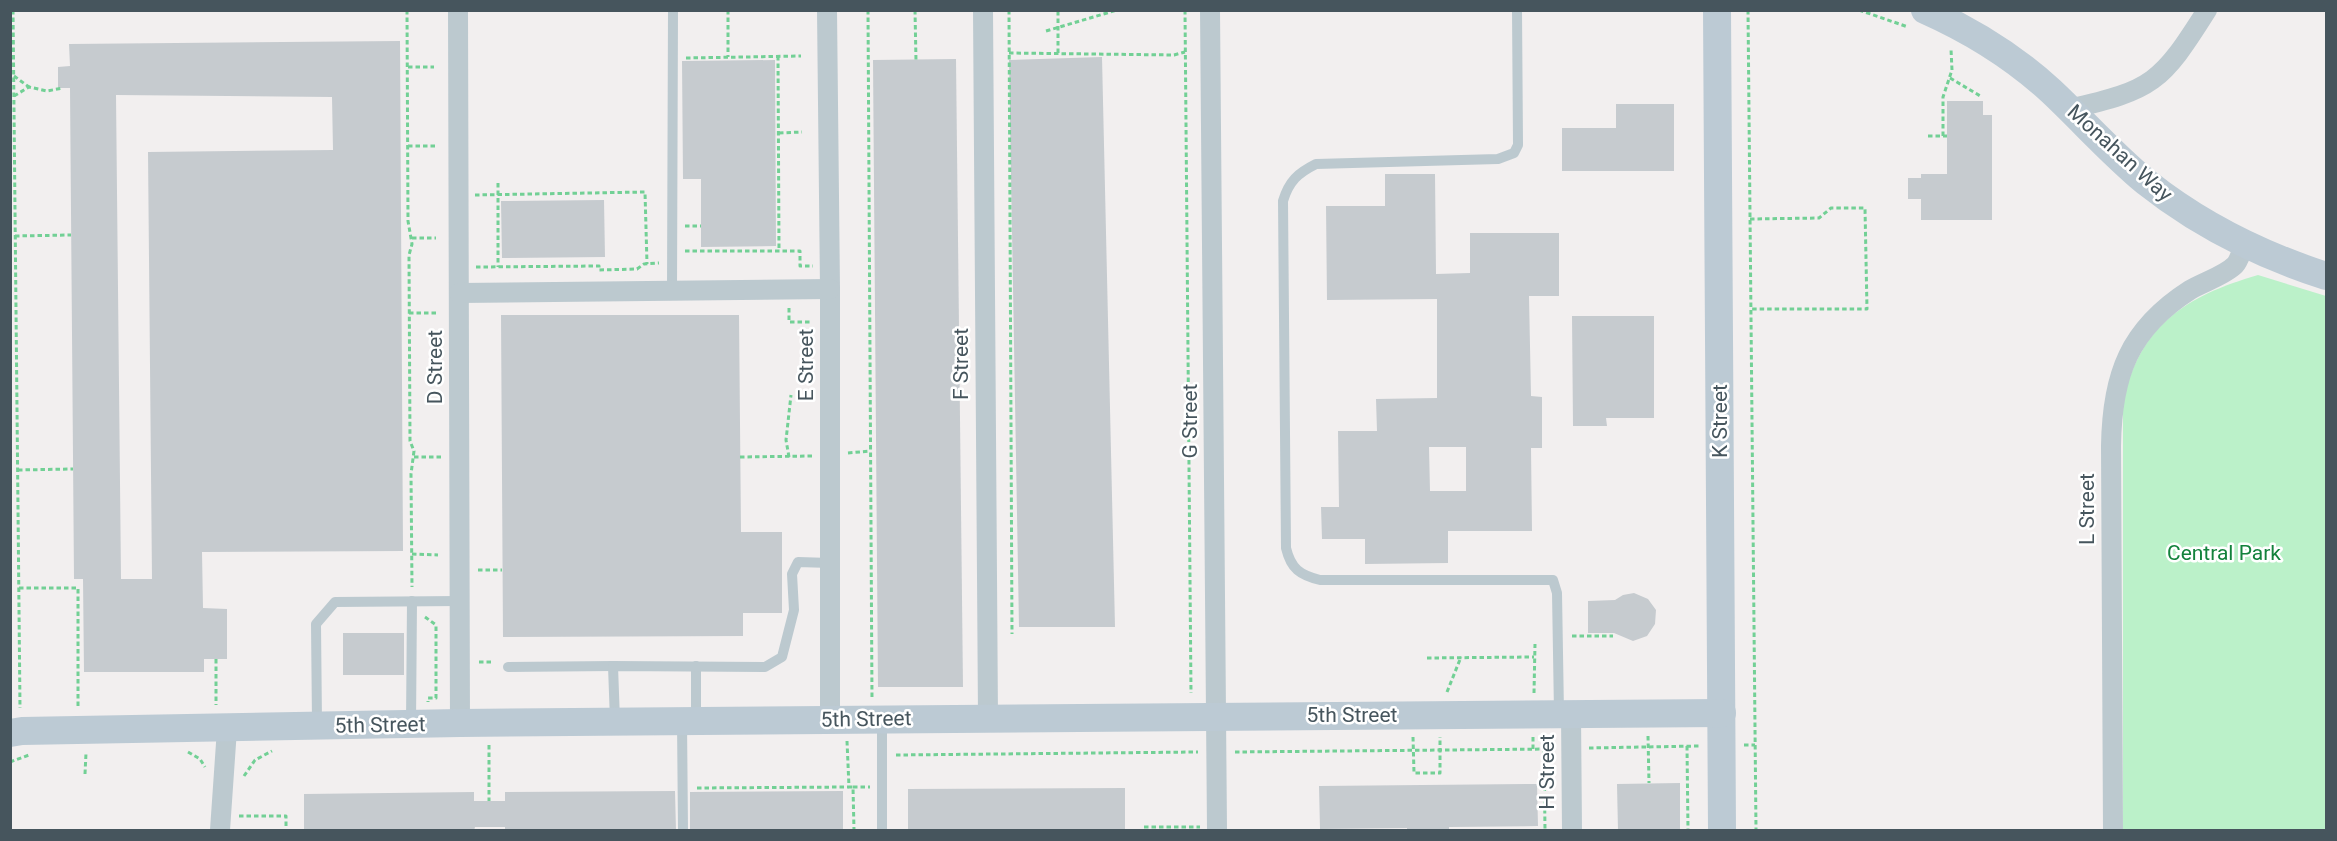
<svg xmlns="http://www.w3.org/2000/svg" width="2337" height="841" font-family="Roboto,sans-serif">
<rect width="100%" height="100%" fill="#f2efef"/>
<path fill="#bbf1c9" d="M2258,275L2326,296V830H2123V401C2140,325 2186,296 2258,275Z"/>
<g fill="#c6cbcf" fill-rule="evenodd">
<path d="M400,41L403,551L202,552L203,608L227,609V659H204V672H84L83,579H74L70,88H58V67L70,66L69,44ZM116,95L332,97L333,150L148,152L152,579H121Z"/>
<path d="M1102,57L1115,627H1019L1009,60Z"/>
<path d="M956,59L963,687H878L873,60Z"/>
<path d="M775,60L776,246L701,247V179H683L682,61Z"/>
<path d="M1947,101H1983V115H1992V220H1921V199H1908V178H1921V174H1947Z"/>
<path d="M1616,104H1674V171H1562V128H1616Z"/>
<path d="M1385,174H1435L1436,274L1470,273V233H1559V296H1529L1531,396L1542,397V448H1531L1532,531H1448V563L1365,564V539H1322L1321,507H1339L1338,431H1377L1376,399L1437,398V299L1327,300L1326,206H1385ZM1429,447H1466V491H1430Z"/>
<path d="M604,200L605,257L502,258L501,201Z"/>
<path d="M501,315H739L741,532H782V613H743V636L503,637Z"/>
<path d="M1572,316H1654V418H1606L1607,426H1573Z"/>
<path d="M1634,593L1648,599L1656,610L1655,624L1647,636L1633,641L1614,633H1588V601L1615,600L1623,595Z"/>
<rect x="343" y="633" width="61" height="42"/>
<path d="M1680,783V831H1618L1617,784Z"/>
<path d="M1537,784L1538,826L1449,827V831H1407V828L1320,829L1319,786Z"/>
<path d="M1125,788V831H908V789Z"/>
<path d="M675,791L676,831H505V827H475L474,831H304V794L474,792V801H505V792Z"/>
<path d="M843,791V831H690V792Z"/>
</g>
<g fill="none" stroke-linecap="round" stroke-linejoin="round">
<g stroke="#72d095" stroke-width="3" stroke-dasharray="4.5 3" stroke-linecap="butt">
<path d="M13,10L20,708"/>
<path d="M407,10L408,221L412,244L409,255L410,441L414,451L411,474L412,587"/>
<path d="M728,10V57"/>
<path d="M868,10L872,699"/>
<path d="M915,10L916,61"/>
<path d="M1009,10L1012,634"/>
<path d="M1185,10L1191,693"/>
<path d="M1748,10L1756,830"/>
<path d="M1859,10L1908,27"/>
<path d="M1046,31L1117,10"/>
<path d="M1009,53L1174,55L1185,52"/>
<path d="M1058,53V10"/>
<path d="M778,56L779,251"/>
<path d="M686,58L801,56"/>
<path d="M408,67H434"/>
<path d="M14,76L29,87"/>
<path d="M1950,78L1982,97"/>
<path d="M14,96L29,87L47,91L63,88"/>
<path d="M779,133L802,132"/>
<path d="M1928,136H1947"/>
<path d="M1943,136V97L1952,70L1951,49"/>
<path d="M408,146H435"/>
<path d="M498,183V267"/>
<path d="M475,195L645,192L647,264"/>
<path d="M1750,219L1819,218L1831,208H1865L1867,309H1750"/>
<path d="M685,226H701"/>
<path d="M15,236L71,235"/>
<path d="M412,238H436"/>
<path d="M685,251H800V266H813"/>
<path d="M476,267L599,266V270L637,269L644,264L659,263"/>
<path d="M789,308V322H811"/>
<path d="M409,313H436"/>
<path d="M848,453L870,451"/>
<path d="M414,457H441"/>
<path d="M740,457L812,456"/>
<path d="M789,457L786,440L791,395"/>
<path d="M18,470L73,469"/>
<path d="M412,554L438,555"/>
<path d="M478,570H502"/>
<path d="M19,588H78V707"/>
<path d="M425,617L436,625V698H428V702"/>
<path d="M1572,636H1613"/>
<path d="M1427,658L1534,657"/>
<path d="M216,659V705"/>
<path d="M479,662H494"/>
<path d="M1447,692L1461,657"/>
<path d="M1534,693L1535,644"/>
<path d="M1648,736L1649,783"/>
<path d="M1413,737L1414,773H1440V737"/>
<path d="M847,741L849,787H853L854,830"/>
<path d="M489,745V801"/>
<path d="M1744,745H1755"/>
<path d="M1687,746L1688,830"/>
<path d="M1589,748L1699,746"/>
<path d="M1533,749V736"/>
<path d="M1544,749L1545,830"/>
<path d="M188,752L200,759L205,767"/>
<path d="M1235,752L1552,749"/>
<path d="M896,755L1198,752"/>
<path d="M10,762L29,755"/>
<path d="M85,774L86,753"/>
<path d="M244,776L255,760L272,751"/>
<path d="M853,787H870"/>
<path d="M697,788L849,787"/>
<path d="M239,816H286V830"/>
<path d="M1144,827H1200"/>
</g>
<g stroke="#bcc9cf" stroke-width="10">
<path d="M1517,10L1518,145L1514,153L1498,159L1316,164C1298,173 1289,181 1283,201L1286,548C1291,569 1300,575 1320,580H1553L1557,593L1559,713"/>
<path d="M672,291L673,10"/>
<path d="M696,666V719"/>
<path d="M508,667L613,666"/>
<path d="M882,720V830"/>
<path d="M615,721L613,666L765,667L782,657L794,610L792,574L798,562L830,563"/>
<path d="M682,721L683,830"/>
<path d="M317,723L316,624L335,602L459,601"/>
<path d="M411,724L412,601"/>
</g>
<g stroke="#bcc9cf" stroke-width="20">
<path d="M458,10L460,723"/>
<path d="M827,10L830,289V719"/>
<path d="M983,10L988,718"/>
<path d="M1210,10L1217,830"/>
<path d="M2069,109C2153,90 2161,83 2207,10"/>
<path d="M459,293L830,289"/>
<path d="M1571,714L1572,830"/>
<path d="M220,830L227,729"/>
<path d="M2113,830L2111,446C2112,375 2129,329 2190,290C2203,282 2224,276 2235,265C2239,261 2242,250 2245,244"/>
</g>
<g stroke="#bccad4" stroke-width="28">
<path d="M1717,10L1722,830"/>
<path d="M1925,10C1970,30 2015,58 2051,91C2083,121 2112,154 2146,182C2200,225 2261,255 2326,276"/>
<path d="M10,733L22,731L460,723L1722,713"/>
</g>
</g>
<g text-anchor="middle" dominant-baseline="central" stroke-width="5" stroke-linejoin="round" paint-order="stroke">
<g font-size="21" fill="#46555d" stroke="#fff">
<text transform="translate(2120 153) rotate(42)">Monahan Way</text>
<text transform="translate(961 364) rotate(-90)">F Street</text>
<text transform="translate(806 365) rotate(-90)">E Street</text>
<text transform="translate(435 367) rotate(-90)">D Street</text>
<text transform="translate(1190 421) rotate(-90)">G Street</text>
<text transform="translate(1720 421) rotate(-90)">K Street</text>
<text transform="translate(2087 509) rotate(-90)">L Street</text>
<text x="1352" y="715">5th Street</text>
<text transform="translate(866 719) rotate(-1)">5th Street</text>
<text transform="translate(380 725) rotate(-1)">5th Street</text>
<text transform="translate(1547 772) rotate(-90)">H Street</text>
</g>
<g font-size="21" fill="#13823c" stroke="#fff">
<text x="2224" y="553">Central Park</text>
</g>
</g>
<rect width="2337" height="841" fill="none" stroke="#46555d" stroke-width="24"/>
</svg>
